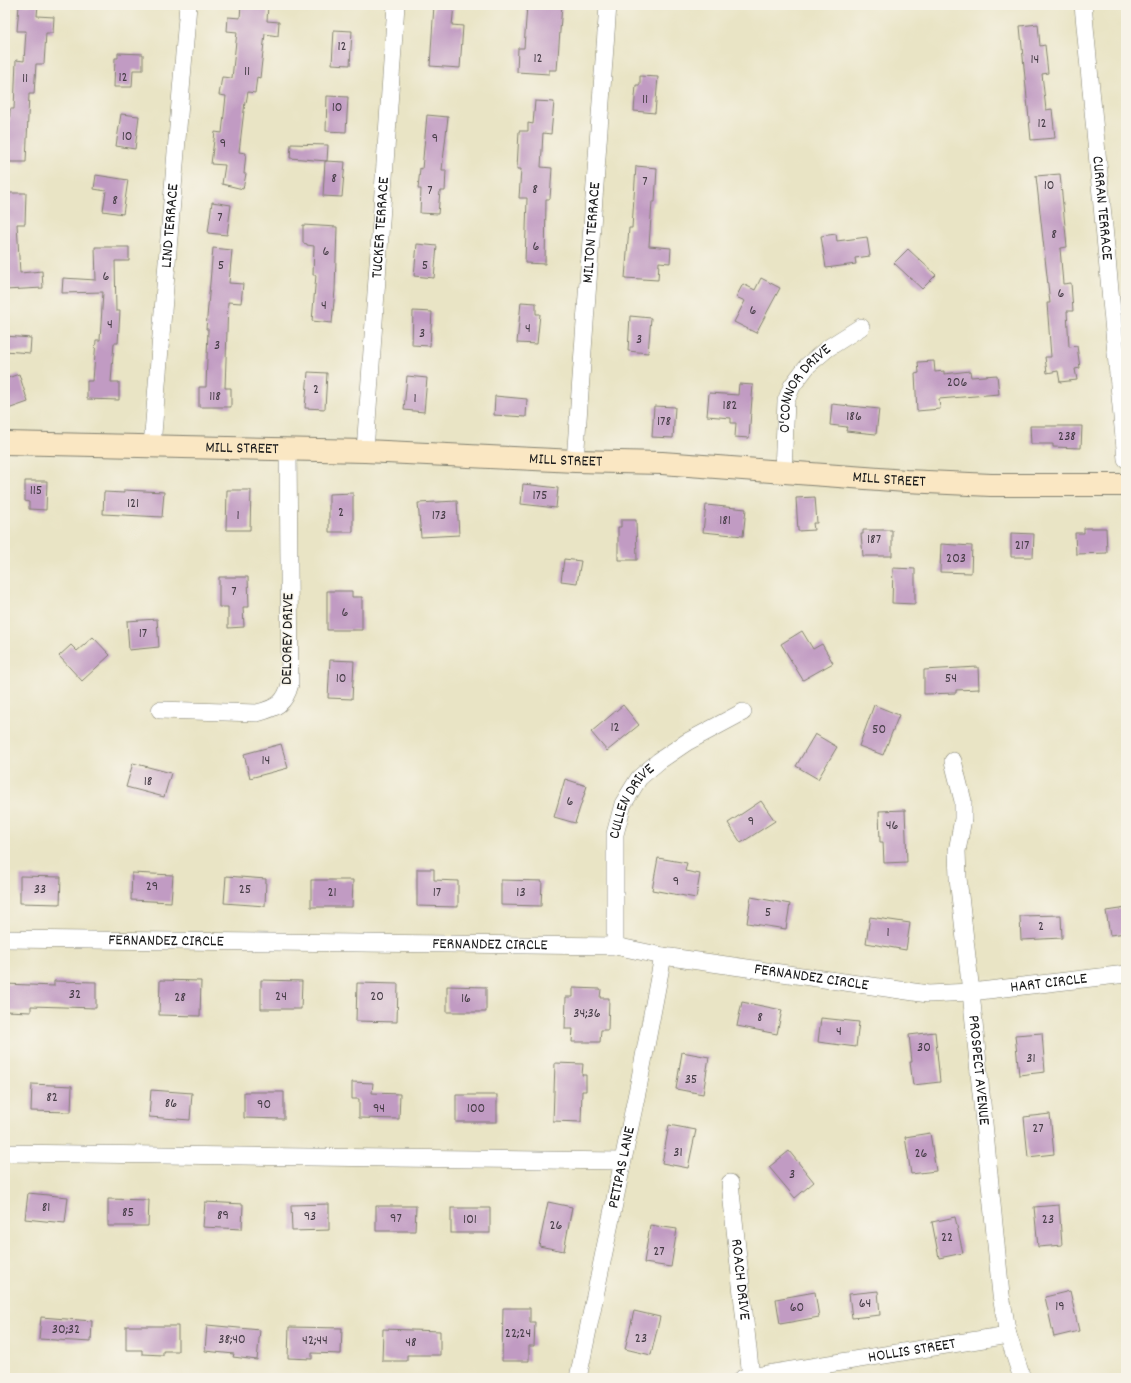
<svg xmlns="http://www.w3.org/2000/svg" width="1131" height="1383" font-family="Dekko,sans-serif">
<rect width="100%" height="100%" fill="#f7f3e8"/>
<filter id="ink" filterUnits="userSpaceOnUse"><feTurbulence type="fractalNoise" baseFrequency=".025" numOctaves="2"/><feDisplacementMap in="SourceGraphic" scale="8" xChannelSelector="R" yChannelSelector="G"/><feConvolveMatrix kernelMatrix="1 2 1 2 8 2 1 2 1" color-interpolation-filters="sRGB"/></filter>
<filter id="wash" filterUnits="userSpaceOnUse"><feTurbulence type="fractalNoise" baseFrequency=".012" numOctaves="4" result="noise"/><feDisplacementMap in="SourceGraphic" scale="16" xChannelSelector="R" yChannelSelector="G"/><feGaussianBlur stdDeviation="0.9" result="paint"/><feColorMatrix in="noise" values="0 0 0 0 0 0 0 0 0 0 0 0 0 0 0 0 0 1.4 0 .05"/><feComposite in="paint" operator="in"/></filter>
<g filter="url(#wash)">
<rect width="100%" height="100%" fill="#e9e4c5"/>
<g id="blocks">
<g fill="#c19bc3">
<path d="M19,5H38L37,16L54,17L53,33H46L44,64H36L34,94H29L26,162H7L10,109H14L16,60L24,61L26,31H17Z"/>
<path d="M241,5H268L267,21L279,22L278,36L265,34L260,78L257,77L255,93L248,92L246,103L245,102L239,152L246,153L244,174H246L243,189L222,184L225,165L211,164L215,132L222,133L226,96L219,95L222,77L232,78L237,32L227,31L228,17L240,18Z"/>
<path d="M434,5H454L452,25L463,26L460,68L430,66Z"/>
<path d="M527,5H562L557,70H549V74L517,72L518,48H524Z"/>
<path d="M1038,24L1040,46L1045,45L1048,73L1042,74L1046,110L1052,109L1055,138L1031,140L1020,26Z"/>
<path d="M334,30L352,31L350,65L332,64Z"/>
<path d="M118,53L143,54V70H133L132,87H114L115,58H118Z"/>
<path d="M640,76L658,77L655,113L634,111L636,85H640Z"/>
<path d="M327,96L348,97L346,132L326,131Z"/>
<path d="M535,101L554,102L551,134L543,133L541,167L552,168L550,199H546L545,264L525,263L527,198H519L521,169H517L519,131H528V123L533,124Z"/>
<path d="M121,114L139,116L135,149L116,146Z"/>
<path d="M427,115L448,117L442,170H446L445,191H440L438,214L420,213L421,189H418L420,168L422,169Z"/>
<path d="M291,144L328,145L327,161L290,158Z"/>
<path d="M325,161L345,162L342,197L323,196Z"/>
<path d="M636,166L657,168L655,202H652L649,246L671,248L670,263L659,262L658,280L625,278L629,228H632Z"/>
<path d="M1060,174L1067,247L1060,248L1063,284L1071,283L1073,311H1067L1069,347L1077,346L1080,368L1075,369L1077,380L1060,382L1058,371L1047,373L1045,357H1051L1047,303H1050L1036,176Z"/>
<path d="M96,175L128,180L123,214L103,211L106,191L94,189Z"/>
<path d="M7,193H26L25,224H17L20,273L42,271L43,288L5,290V221H6Z"/>
<path d="M212,202L231,205L227,235L208,233Z"/>
<path d="M303,225L337,227L335,290L332,323L312,321L316,275H313L314,246L307,245V244L303,243Z"/>
<path d="M836,234L837,241L867,237L870,256L855,258L856,264L826,268L821,236Z"/>
<path d="M417,244L437,246L434,278L414,276Z"/>
<path d="M95,247H129V261H115L116,311H120L118,343H114L111,382H119V400L87,399V381H93L96,340H100L103,292L62,293L63,278L96,280Z"/>
<path d="M213,248L232,250L229,283L243,284L241,303L228,302L225,388H231V407H199V387H206L208,329H206Z"/>
<path d="M908,249L936,275L922,289L894,263Z"/>
<path d="M761,278L780,288L756,333L734,322L745,301L736,297L743,284L755,290Z"/>
<path d="M521,302L536,303V314H540L537,344L517,343Z"/>
<path d="M413,311L432,312L430,346L412,345Z"/>
<path d="M630,316L651,318L648,353L628,351Z"/>
<path d="M5,336L31,338L30,353L5,351Z"/>
<path d="M934,361L935,372L944,371V374L970,371L971,377L997,375L999,394L939,399L940,409L917,411L915,374L919,373L918,362Z"/>
<path d="M308,372L327,373L325,409L305,408Z"/>
<path d="M19,374L28,402L8,409L5,401V379Z"/>
<path d="M407,376L427,378L424,412L404,410Z"/>
<path d="M739,384L753,385L749,438L735,437L736,423H731V418L707,416L709,393L738,395Z"/>
<path d="M495,396L527,399L526,417L494,415Z"/>
<path d="M832,404L879,409L876,434L846,431L847,427L830,425Z"/>
<path d="M654,406L675,407L673,438L652,437Z"/>
<path d="M1030,426H1082L1081,448L1053,447V444H1031Z"/>
<path d="M25,481H47L46,510L29,509V502L25,501Z"/>
<path d="M523,484L558,488L556,508L521,504Z"/>
<path d="M124,490L164,492L162,517L103,514L104,492L124,493Z"/>
<path d="M227,490H251L250,530H226Z"/>
<path d="M353,493V532H329V494Z"/>
<path d="M815,497L817,523H813L814,530L798,531L796,498Z"/>
<path d="M457,501L459,535L421,537L418,503Z"/>
<path d="M706,505L746,509L743,536L703,532Z"/>
<path d="M621,520H636L637,560H618V527H621Z"/>
<path d="M1084,528H1106L1107,553L1076,554L1075,533H1084Z"/>
<path d="M863,530H892V556H863L861,534H863Z"/>
<path d="M1011,533L1034,534L1033,557H1011Z"/>
<path d="M941,544L972,546L971,573L940,572Z"/>
<path d="M564,559L581,561L577,583L561,581Z"/>
<path d="M893,568L915,569V604L892,603Z"/>
<path d="M219,577H248L249,607H243L244,627L228,628V607H219Z"/>
<path d="M327,591H352V597H362V630H327Z"/>
<path d="M157,619L159,647L129,650L127,621Z"/>
<path d="M802,631L813,649L822,644L833,663L803,680L781,644Z"/>
<path d="M93,637L110,655L82,681L59,656L71,645L77,651Z"/>
<path d="M330,660L354,661L352,699L328,698Z"/>
<path d="M978,667L979,689L956,690V693L924,694V670Z"/>
<path d="M623,705L639,725L607,751L591,732Z"/>
<path d="M874,705L899,715L883,755L859,746Z"/>
<path d="M815,734L837,747L818,779L796,766Z"/>
<path d="M281,744L288,768L250,778L244,754Z"/>
<path d="M133,763L171,773L164,797L126,787Z"/>
<path d="M565,779L587,786L575,823L554,817Z"/>
<path d="M761,801L775,821L741,843L728,823Z"/>
<path d="M905,810L907,862L884,863L883,842H880L879,811Z"/>
<path d="M658,858L687,863L685,871L700,874L696,898L652,890Z"/>
<path d="M417,869H434V880L458,881V907L417,906Z"/>
<path d="M132,873L173,875L171,902L131,900Z"/>
<path d="M20,876L61,877L60,904L20,903Z"/>
<path d="M226,876L266,879L265,906L224,903Z"/>
<path d="M311,880H353L352,907H311Z"/>
<path d="M501,880L542,881L541,906L501,905Z"/>
<path d="M751,897L790,904L786,929L747,923Z"/>
<path d="M1126,908V933L1110,935L1106,911Z"/>
<path d="M1061,915L1062,938L1021,940L1020,916Z"/>
<path d="M870,917L910,923L906,950L866,943Z"/>
<path d="M160,980L201,981L200,1016L159,1015Z"/>
<path d="M261,980L302,981L301,1009H261Z"/>
<path d="M54,981L96,982V1008L31,1006V1012L5,1011V984L54,986Z"/>
<path d="M357,983L398,984L397,1022L356,1021Z"/>
<path d="M447,986L486,987V1012H447Z"/>
<path d="M573,988L601,989L600,998H609L608,1030H601L600,1042H572L573,1029H565L566,997H573Z"/>
<path d="M742,1002L782,1010L777,1034L737,1026Z"/>
<path d="M821,1018L859,1022L856,1047L818,1042Z"/>
<path d="M935,1032L940,1082L913,1085L910,1062H912L909,1035Z"/>
<path d="M1042,1033L1045,1072L1019,1075L1015,1035Z"/>
<path d="M682,1052L709,1057L703,1094L676,1089Z"/>
<path d="M555,1063L583,1064L582,1075H586V1091H582L581,1122L553,1121Z"/>
<path d="M352,1082L373,1083L372,1093L400,1094L399,1119L359,1118V1099H352Z"/>
<path d="M32,1084L72,1086L71,1112L31,1111Z"/>
<path d="M151,1090L192,1093L190,1120L149,1117Z"/>
<path d="M244,1092H284V1119L244,1118Z"/>
<rect x="456" y="1095" width="41" height="27"/>
<path d="M1050,1114L1054,1154L1028,1157L1024,1117Z"/>
<path d="M669,1125L696,1130L688,1168L662,1163Z"/>
<path d="M930,1133L936,1171L911,1174L905,1137Z"/>
<path d="M789,1151L814,1182L795,1198L769,1167Z"/>
<path d="M28,1193L68,1197L65,1223L25,1219Z"/>
<path d="M108,1199L149,1200L148,1226H108Z"/>
<path d="M205,1202L243,1204L242,1229L203,1227Z"/>
<path d="M548,1202L572,1207L564,1251L539,1246Z"/>
<path d="M329,1204V1230L292,1231L291,1205Z"/>
<path d="M1059,1205L1062,1245L1038,1247L1034,1207Z"/>
<path d="M376,1206H416L415,1231H376Z"/>
<rect x="451" y="1208" width="39" height="25"/>
<path d="M955,1217L963,1253L939,1258L932,1222Z"/>
<path d="M650,1225L677,1229L671,1267L644,1263Z"/>
<path d="M878,1291L880,1315L852,1318L849,1294Z"/>
<path d="M1070,1291L1079,1331L1054,1337L1045,1297Z"/>
<path d="M815,1292L819,1317L780,1324L776,1299Z"/>
<path d="M503,1308H530V1322H535L534,1346H529V1361H502Z"/>
<path d="M634,1311L660,1317L651,1355L625,1349Z"/>
<path d="M41,1317L92,1321L91,1342L39,1339Z"/>
<path d="M207,1325L260,1330L257,1360L233,1357L234,1354L205,1351Z"/>
<path d="M126,1326H178V1351H163V1355L142,1354V1350H126Z"/>
<path d="M289,1327L342,1328L341,1354L312,1353V1359L288,1358Z"/>
<path d="M383,1329L440,1331V1355H407V1361H382Z"/>
</g>
</g>
</g>
<g filter="url(#ink)">
<use href="#blocks" fill-opacity="0" stroke="#828070" stroke-width="1"/>
<g fill="none" stroke-linecap="round" stroke-linejoin="round">
<g stroke="#828070" stroke-width="18">
<g id="street">
<path id="s1" d="M1083,5L1126,459"/>
<path id="s2" d="M152,446L188,5"/>
<path id="s3" d="M365,451L396,5"/>
<path id="s4" d="M575,461L608,5"/>
<path id="s5" d="M783,472L786,401L792,386L808,365L828,348L861,327"/>
<path d="M160,710L257,713C276,708 285,704 290,684L288,449"/>
<path id="s6" d="M953,761L963,801V819L957,851L958,878L971,992L1001,1295L1008,1335L1022,1378"/>
<path id="s7" d="M5,939L615,946L663,956L928,994L971,992L1126,974"/>
<path id="s8" d="M615,946V834L623,804L639,778L659,761L687,742L743,712"/>
<path d="M5,1153L622,1161"/>
<path id="s9" d="M730,1183L751,1377"/>
<path id="s10" d="M578,1378L639,1083L663,956"/>
<path id="s11" d="M743,1378L1008,1335"/>
</g>
</g>
<g stroke="#828070" stroke-width="24">
<g id="secondary">
<path id="s12" d="M5,443L365,451L575,461L662,463L906,481L991,485H1126"/>
</g>
</g>
<use href="#street" stroke="#fff" stroke-width="17"/>
<use href="#secondary" stroke="#fae7c3" stroke-width="22"/>
</g>
</g>
<g text-anchor="middle" dominant-baseline="central" stroke-width="3" stroke-linejoin="round" paint-order="stroke">
<g font-size="14" fill="#453c46">
<text x="342" y="47">12</text>
<text x="538" y="59">12</text>
<text x="1035" y="60">14</text>
<text x="247" y="72">11</text>
<text x="123" y="78">12</text>
<text x="25" y="79">11</text>
<text x="645" y="100">11</text>
<text x="337" y="108">10</text>
<text x="1042" y="124">12</text>
<text x="127" y="137">10</text>
<text x="435" y="139">9</text>
<text x="223" y="144">9</text>
<text x="334" y="179">8</text>
<text x="645" y="182">7</text>
<text x="1049" y="186">10</text>
<text x="535" y="190">8</text>
<text x="430" y="191">7</text>
<text x="115" y="201">8</text>
<text x="220" y="218">7</text>
<text x="1054" y="235">8</text>
<text x="536" y="247">6</text>
<text x="326" y="252">6</text>
<text x="221" y="266">5</text>
<text x="425" y="266">5</text>
<text x="106" y="277">6</text>
<text x="1061" y="294">6</text>
<text x="324" y="306">4</text>
<text x="753" y="311">6</text>
<text x="110" y="325">4</text>
<text x="528" y="329">4</text>
<text x="422" y="334">3</text>
<text x="639" y="340">3</text>
<text x="217" y="346">3</text>
<text x="957" y="383">206</text>
<text x="316" y="390">2</text>
<text x="215" y="397">118</text>
<text x="415" y="399">1</text>
<text x="730" y="406">182</text>
<text x="854" y="417">186</text>
<text x="664" y="422">178</text>
<text x="1067" y="437">238</text>
<text x="36" y="491">115</text>
<text x="540" y="496">175</text>
<text x="133" y="504">121</text>
<text x="341" y="513">2</text>
<text x="238" y="516">1</text>
<text x="439" y="516">173</text>
<text x="725" y="521">181</text>
<text x="874" y="540">187</text>
<text x="1022" y="546">217</text>
<text x="956" y="559">203</text>
<text x="234" y="592">7</text>
<text x="345" y="613">6</text>
<text x="143" y="634">17</text>
<text x="341" y="679">10</text>
<text x="951" y="679">54</text>
<text x="615" y="728">12</text>
<text x="879" y="730">50</text>
<text x="266" y="761">14</text>
<text x="148" y="782">18</text>
<text x="570" y="802">6</text>
<text x="751" y="822">9</text>
<text x="892" y="826">46</text>
<text x="676" y="882">9</text>
<text x="152" y="887">29</text>
<text x="40" y="890">33</text>
<text x="245" y="890">25</text>
<text x="332" y="893">21</text>
<text x="437" y="893">17</text>
<text x="521" y="893">13</text>
<text x="768" y="913">5</text>
<text x="1041" y="927">2</text>
<text x="888" y="933">1</text>
<text x="75" y="995">32</text>
<text x="281" y="997">24</text>
<text x="377" y="997">20</text>
<text x="180" y="998">28</text>
<text x="466" y="999">16</text>
<text x="587" y="1014">34;36</text>
<text x="760" y="1018">8</text>
<text x="839" y="1032">4</text>
<text x="924" y="1048">30</text>
<text x="1031" y="1059">31</text>
<text x="691" y="1080">35</text>
<text x="52" y="1098">82</text>
<text x="171" y="1104">86</text>
<text x="264" y="1105">90</text>
<text x="379" y="1109">94</text>
<text x="476" y="1109">100</text>
<text x="1038" y="1129">27</text>
<text x="678" y="1153">31</text>
<text x="921" y="1154">26</text>
<text x="792" y="1175">3</text>
<text x="46" y="1208">81</text>
<text x="128" y="1213">85</text>
<text x="223" y="1216">89</text>
<text x="310" y="1217">93</text>
<text x="396" y="1219">97</text>
<text x="470" y="1220">101</text>
<text x="1048" y="1220">23</text>
<text x="556" y="1226">26</text>
<text x="947" y="1238">22</text>
<text x="659" y="1252">27</text>
<text x="865" y="1304">64</text>
<text x="1060" y="1307">19</text>
<text x="797" y="1308">60</text>
<text x="66" y="1330">30;32</text>
<text x="518" y="1334">22;24</text>
<text x="641" y="1339">23</text>
<text x="232" y="1340">38;40</text>
<text x="315" y="1341">42;44</text>
<text x="411" y="1343">48</text>
</g>
<g font-size="16" fill="#1c1c1c" stroke="#f7f3e8">
<text stroke="none"><textPath href="#s1" startOffset="204">CURRAN TERRACE</textPath></text>
<text stroke="none"><textPath href="#s2" startOffset="221">LIND TERRACE</textPath></text>
<text stroke="none"><textPath href="#s3" startOffset="224">TUCKER TERRACE</textPath></text>
<text stroke="none"><textPath href="#s4" startOffset="229">MILTON TERRACE</textPath></text>
<text stroke="none"><textPath href="#s5" startOffset="90">O'CONNOR DRIVE</textPath></text>
<text stroke="none"><textPath href="#s12" startOffset="237">MILL STREET</textPath></text>
<text stroke="none"><textPath href="#s12" startOffset="561">MILL STREET</textPath></text>
<text stroke="none"><textPath href="#s12" startOffset="885">MILL STREET</textPath></text>
<text transform="translate(288 639) rotate(-89)">DELOREY DRIVE</text>
<text stroke="none"><textPath href="#s8" startOffset="149">CULLEN DRIVE</textPath></text>
<text stroke="none"><textPath href="#s7" startOffset="161">FERNANDEZ CIRCLE</textPath></text>
<text stroke="none"><textPath href="#s7" startOffset="485">FERNANDEZ CIRCLE</textPath></text>
<text stroke="none"><textPath href="#s7" startOffset="809">FERNANDEZ CIRCLE</textPath></text>
<text stroke="none"><textPath href="#s7" startOffset="1048">HART CIRCLE</textPath></text>
<text stroke="none"><textPath href="#s6" startOffset="312">PROSPECT AVENUE</textPath></text>
<text stroke="none"><textPath href="#s10" startOffset="215">PETIPAS LANE</textPath></text>
<text stroke="none"><textPath href="#s9" startOffset="97">ROACH DRIVE</textPath></text>
<text stroke="none"><textPath href="#s11" startOffset="171">HOLLIS STREET</textPath></text>
</g>
</g>
<rect width="1131" height="1383" fill="none" stroke="#f7f3e8" stroke-width="20"/>
</svg>
